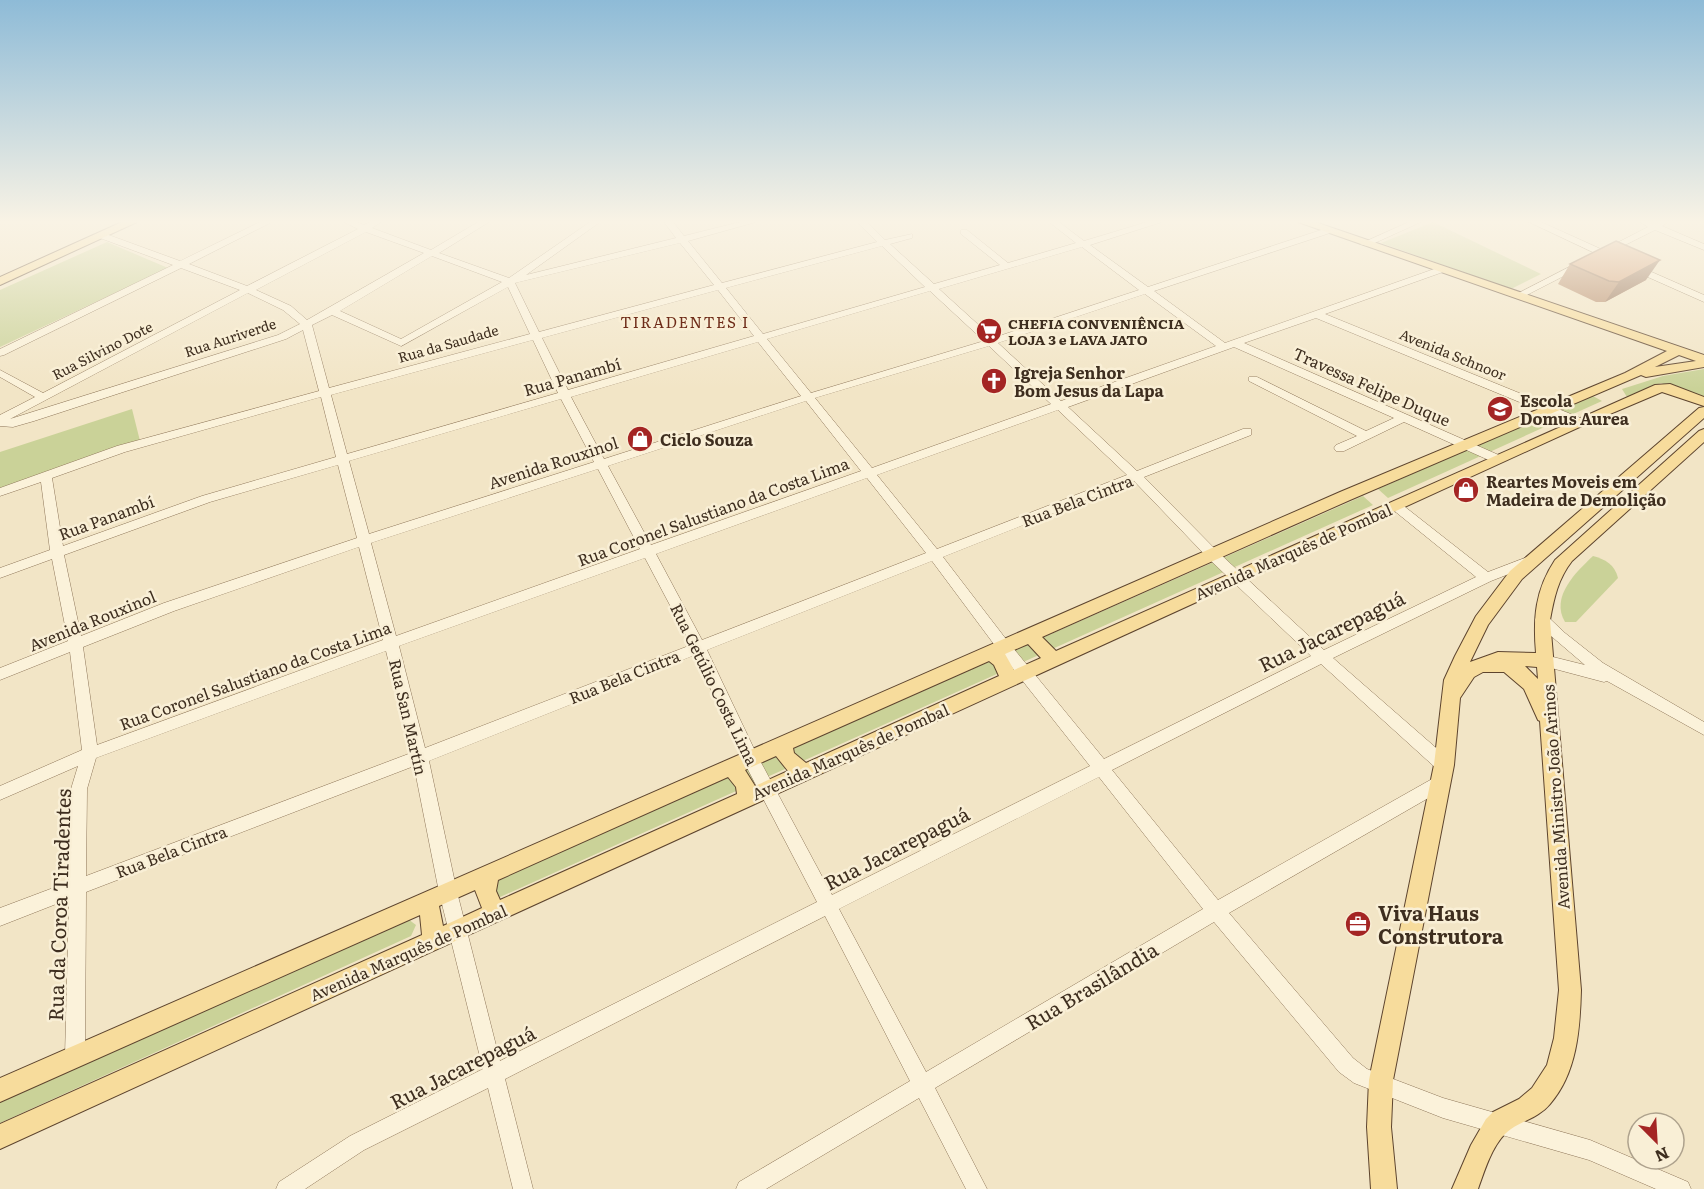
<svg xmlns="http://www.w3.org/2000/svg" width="1704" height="1189" font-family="Literata,serif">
<rect width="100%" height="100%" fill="#f2e5c6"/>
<g fill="#cad298">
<path d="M1433,222L1541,274L1511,289L1381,243Z"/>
<path d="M107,242L168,268L0,347V290Z"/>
<path d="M1704,369V398L1661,383L1627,397L1622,389L1663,376Z"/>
<path d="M1591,395L1602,401L1388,498L1378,489Z"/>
<path d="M132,409L140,441L0,489V452Z"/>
<path d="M1363,496L1373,505L500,897L491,891L495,880Z"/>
<path d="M1593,556C1605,559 1615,565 1618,578L1576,622H1565C1550,597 1576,572 1593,556Z"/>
<path d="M408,919L416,925L411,936L0,1123V1098Z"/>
</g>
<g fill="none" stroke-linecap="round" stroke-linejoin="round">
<g stroke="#8f775a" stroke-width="1">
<g id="minor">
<path d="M260,222H272L189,264L247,286L358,229L344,222H357L364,225L370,222H381L372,228L431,250L478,222H489L439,253L509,278L590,222H600L526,275L676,238L664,222H673L684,236L740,222H756L688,241L722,283L877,242L857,222H867L885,240L912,234V238L890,244L934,284L1000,265L961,234V230H967L1008,263L1076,243L1049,222H1059L1084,241L1147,222H1162L1090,245L1148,287L1324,229H1330V233L1154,291L1225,343L1437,268H1443V272L1325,314L1583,419V425H1575L1316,318L1244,343L1501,456L1503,459L1501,462H1493L1404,422L1344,451H1336L1334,448L1336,445L1357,436L1249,381V377H1257L1366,431L1394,418L1234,347L1068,407L1137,471L1243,429H1251V435L1144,477L1218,552L1324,650L1476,577L1392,509L1390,506L1392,503H1400L1488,572L1527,557H1537L1539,560L1537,563L1491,581L1333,658L1450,760L1452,765L1450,770L1444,772L1438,770L1321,664L1112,770L1218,900L1432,779L1438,777L1444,779L1446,784L1444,789L1229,913L1353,1058L1367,1069L1443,1098L1590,1140L1688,1182L1691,1189H1656L1589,1160L1443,1118L1354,1083L1339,1072L1214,922L935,1088L987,1189H966L919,1098L766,1189H736L739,1182L910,1081L825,916L505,1079L533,1189H513L488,1088L364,1150L305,1189H276L279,1182L350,1136L483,1069L439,892L414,766L86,892L85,1057L82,1064L75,1067L68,1064L65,1057L69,899L0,926V908L69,882L71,789L78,766L0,800V786L82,750L70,652L0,680V668L68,641L52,559L0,578V568L50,550L41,482L0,496V488L117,446L319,391L303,330L286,339L34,421L13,427L0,426V415L35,397L0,377V370L43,393L240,290L181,268L4,355L0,356V349L173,265L100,238V234H106L180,261ZM366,232L424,253L307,320L291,306L256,290ZM680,243L714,285L539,332L515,283ZM882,246L925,287L763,334L726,288ZM1082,247L1139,290L993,338L939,289ZM432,256L502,282L401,339L340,311ZM508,287L530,334L329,388L312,325L332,315L401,346ZM718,290L754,336L568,390L542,338ZM930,291L984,341L811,393L767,339ZM248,293L283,310L300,324L278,335L10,419ZM1145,294L1216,346L1061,401L998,343ZM533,340L558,393L347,454L331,395ZM758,342L801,396L604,459L571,397ZM989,346L1051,404L872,468L815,398ZM321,397L336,457L202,496L63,546L52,478L125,452ZM561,399L594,462L369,534L349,461ZM806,401L861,471L651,545L608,466ZM1058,410L1127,475L937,549L877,475ZM338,465L357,538L164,603L81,636L64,555L210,502ZM598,469L640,549L396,636L371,543ZM867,478L926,553L702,640L656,554ZM1134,481L1208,558L1311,656L1104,759L1009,643L943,557ZM359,547L383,640L97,745L83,647L174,611ZM645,558L691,645L425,748L399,646ZM932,561L999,651L1090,766L832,895L757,755L707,650ZM386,651L411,753L86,876L87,789L96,758ZM695,655L745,764L817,902L500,1061L457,892L429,761ZM1099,777L1203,909L926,1072L839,909Z"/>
<path d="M1409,222H1421L1368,246L1360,244Z"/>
<path d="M1529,222H1541L1603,250L1648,227L1640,222H1668L1662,226L1704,244V250L1655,230L1609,253L1617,258L1612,261Z"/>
<path d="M1579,262L1587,264L1521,298L1513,296Z"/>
<path d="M1632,266H1638L1704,295V302L1632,270Z"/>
<path d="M1542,615L1547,616L1565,633L1603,663L1704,722V735L1607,681L1604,682L1540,665L1538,661L1540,657L1545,655L1585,665L1537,624L1535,620L1537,616Z"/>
</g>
</g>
<g stroke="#5d442e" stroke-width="2">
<g id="major">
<path d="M122,222H137L0,285V277Z"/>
<path d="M1298,222H1315L1704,355V367L1646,377L1641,375L1350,500L1042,637L1056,651L1655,385L1670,384L1704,397V406L1662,392L1584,425L0,1149V1124L422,935L420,915L0,1102V1078L1340,492L1625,373L1667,351ZM1679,355L1696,361L1655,367ZM1028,644L1041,658L1014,670L1005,654ZM989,661L994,665L999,676L806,763L794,753L793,748ZM776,756L788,771L755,786L745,770ZM728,777L736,787L737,794L500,900L496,891L498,880ZM475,890L482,908L443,926L439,906Z"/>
<path d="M1704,407V418L1522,579L1488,625L1470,662L1498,652L1536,653C1533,619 1535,590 1555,560L1699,431L1704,429V442L1572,561C1558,579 1554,598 1550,620L1581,990C1580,1029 1577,1073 1550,1104C1539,1117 1525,1120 1511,1129C1493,1141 1485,1170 1478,1189H1452L1471,1145L1486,1119L1493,1112L1519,1099L1532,1088L1547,1065L1554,1038L1559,990L1540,721L1538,720L1524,689L1504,672H1483L1474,677L1460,698L1454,765L1393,1080L1391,1127L1397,1189H1371L1367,1127L1369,1080L1434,765L1444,680L1455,656L1476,616L1510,571L1699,408ZM1525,666L1537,667L1538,679Z"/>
</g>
</g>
<use href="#minor" fill="#fbf2da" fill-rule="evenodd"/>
<use href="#major" fill="#f7dc9c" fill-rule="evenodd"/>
</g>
<path fill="#b58968" d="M1570,264L1646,280L1605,302H1596L1558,284Z"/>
<path fill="#946f55" d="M1660,260L1646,280L1605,302L1619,282Z"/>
<path fill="#d39f79" stroke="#946f55" stroke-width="1.5" d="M1616,241L1660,260L1619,282L1609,281L1570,264Z"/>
<linearGradient id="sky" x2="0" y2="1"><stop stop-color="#8ebbd7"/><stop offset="0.57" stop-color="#f9f3e5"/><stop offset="1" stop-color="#f9f3e5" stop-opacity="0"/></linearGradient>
<rect width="1704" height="389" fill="url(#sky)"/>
<defs>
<g id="supermarket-disc" transform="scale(1.35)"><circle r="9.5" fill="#a42524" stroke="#f9efd6"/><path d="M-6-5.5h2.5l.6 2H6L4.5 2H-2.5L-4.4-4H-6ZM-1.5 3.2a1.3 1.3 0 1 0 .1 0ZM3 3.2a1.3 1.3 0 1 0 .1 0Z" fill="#fff"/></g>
<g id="church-disc" transform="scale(1.35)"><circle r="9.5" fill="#a42524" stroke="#f9efd6"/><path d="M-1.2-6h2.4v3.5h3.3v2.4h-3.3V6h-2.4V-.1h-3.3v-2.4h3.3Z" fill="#fff"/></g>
<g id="school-disc" transform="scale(1.35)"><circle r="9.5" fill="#a42524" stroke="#f9efd6"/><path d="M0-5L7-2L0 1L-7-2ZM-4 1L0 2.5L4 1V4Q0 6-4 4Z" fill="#fff"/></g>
<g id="shop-disc" transform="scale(1.35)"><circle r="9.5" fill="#a42524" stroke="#f9efd6"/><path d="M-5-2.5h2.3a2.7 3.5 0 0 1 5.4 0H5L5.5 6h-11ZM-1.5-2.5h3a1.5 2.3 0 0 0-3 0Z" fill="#fff"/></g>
<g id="office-disc" transform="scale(1.35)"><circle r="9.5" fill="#a42524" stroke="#f9efd6"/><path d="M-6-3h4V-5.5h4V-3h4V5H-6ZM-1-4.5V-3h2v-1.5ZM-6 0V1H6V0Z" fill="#fff"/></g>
</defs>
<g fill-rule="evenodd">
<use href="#supermarket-disc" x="989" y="331"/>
<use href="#church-disc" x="994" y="381"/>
<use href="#school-disc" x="1500" y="409"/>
<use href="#shop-disc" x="640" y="439"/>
<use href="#shop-disc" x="1466" y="490"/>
<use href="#office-disc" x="1358" y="924"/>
</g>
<g text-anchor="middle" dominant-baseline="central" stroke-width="5" stroke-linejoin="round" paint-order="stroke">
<g font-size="14" font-weight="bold" fill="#3e2e1f" stroke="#f9efd6" text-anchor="start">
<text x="1008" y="323">CHEFIA CONVENIÊNCIA<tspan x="1008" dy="16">LOJA 3 e LAVA JATO</tspan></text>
</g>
<g font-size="14" fill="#3e2e1f" stroke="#f9efd6">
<text transform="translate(230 337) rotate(-18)">Rua Auriverde</text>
<text transform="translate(448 343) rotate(-16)">Rua da Saudade</text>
<text transform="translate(102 350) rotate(-27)">Rua Silvino Dote</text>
<text transform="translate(1453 354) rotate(22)">Avenida Schnoor</text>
</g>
<g font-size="15" letter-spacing="1.5" fill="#6f2d1a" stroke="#f9efd6">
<text x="685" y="321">TIRADENTES I</text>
</g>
<g font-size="16" font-weight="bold" fill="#3e2e1f" stroke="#f9efd6" text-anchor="start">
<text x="1014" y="372">Igreja Senhor<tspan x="1014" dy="18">Bom Jesus da Lapa</tspan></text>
<text x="1520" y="400">Escola<tspan x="1520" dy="18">Domus Aurea</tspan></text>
<text x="660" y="439">Ciclo Souza</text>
<text x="1486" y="481">Reartes Moveis em<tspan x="1486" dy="18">Madeira de Demolição</tspan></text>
</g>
<g font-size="16" fill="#3e2e1f" stroke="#f9efd6">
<text transform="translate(572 376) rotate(-16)">Rua Panambí</text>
<text transform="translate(1372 386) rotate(24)">Travessa Felipe Duque</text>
<text transform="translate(553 462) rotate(-18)">Avenida Rouxinol</text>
<text transform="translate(1077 500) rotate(-21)">Rua Bela Cintra</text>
<text transform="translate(713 511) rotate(-20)">Rua Coronel Salustiano da Costa Lima</text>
<text transform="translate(106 517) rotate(-20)">Rua Panambí</text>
<text transform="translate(1293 551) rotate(-24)">Avenida Marquês de Pombal</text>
<text transform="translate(92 620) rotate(-22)">Avenida Rouxinol</text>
<text transform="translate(255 675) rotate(-20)">Rua Coronel Salustiano da Costa Lima</text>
<text transform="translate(624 676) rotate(-22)">Rua Bela Cintra</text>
<text transform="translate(715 684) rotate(64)">Rua Getúlio Costa Lima</text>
<text transform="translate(409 717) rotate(77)">Rua San Martín</text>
<text transform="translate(850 751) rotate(-24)">Avenida Marquês de Pombal</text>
<text transform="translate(1555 797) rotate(-94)">Avenida Ministro João Arinos</text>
<text transform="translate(171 851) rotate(-21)">Rua Bela Cintra</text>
<text transform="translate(408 952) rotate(-24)">Avenida Marquês de Pombal</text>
</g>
<g font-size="20" fill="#3e2e1f" stroke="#f9efd6">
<text transform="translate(1331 630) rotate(-26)">Rua Jacarepaguá</text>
<text transform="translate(896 847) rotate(-27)">Rua Jacarepaguá</text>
<text transform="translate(58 905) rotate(-88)">Rua da Coroa Tiradentes</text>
<text transform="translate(1091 985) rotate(-31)">Rua Brasilândia</text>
<text transform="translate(462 1066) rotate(-27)">Rua Jacarepaguá</text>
</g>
<g font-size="20" font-weight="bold" fill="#3e2e1f" stroke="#f9efd6" text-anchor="start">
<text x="1378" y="912">Viva Haus<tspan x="1378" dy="23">Construtora</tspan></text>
</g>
</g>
<g transform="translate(1656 1141) rotate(156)"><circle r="28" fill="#f9efd6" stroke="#aea28d" stroke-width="1.5"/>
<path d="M0-4.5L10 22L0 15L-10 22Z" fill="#a42524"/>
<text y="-9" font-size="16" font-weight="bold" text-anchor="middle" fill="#3e2e1f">N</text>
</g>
</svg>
